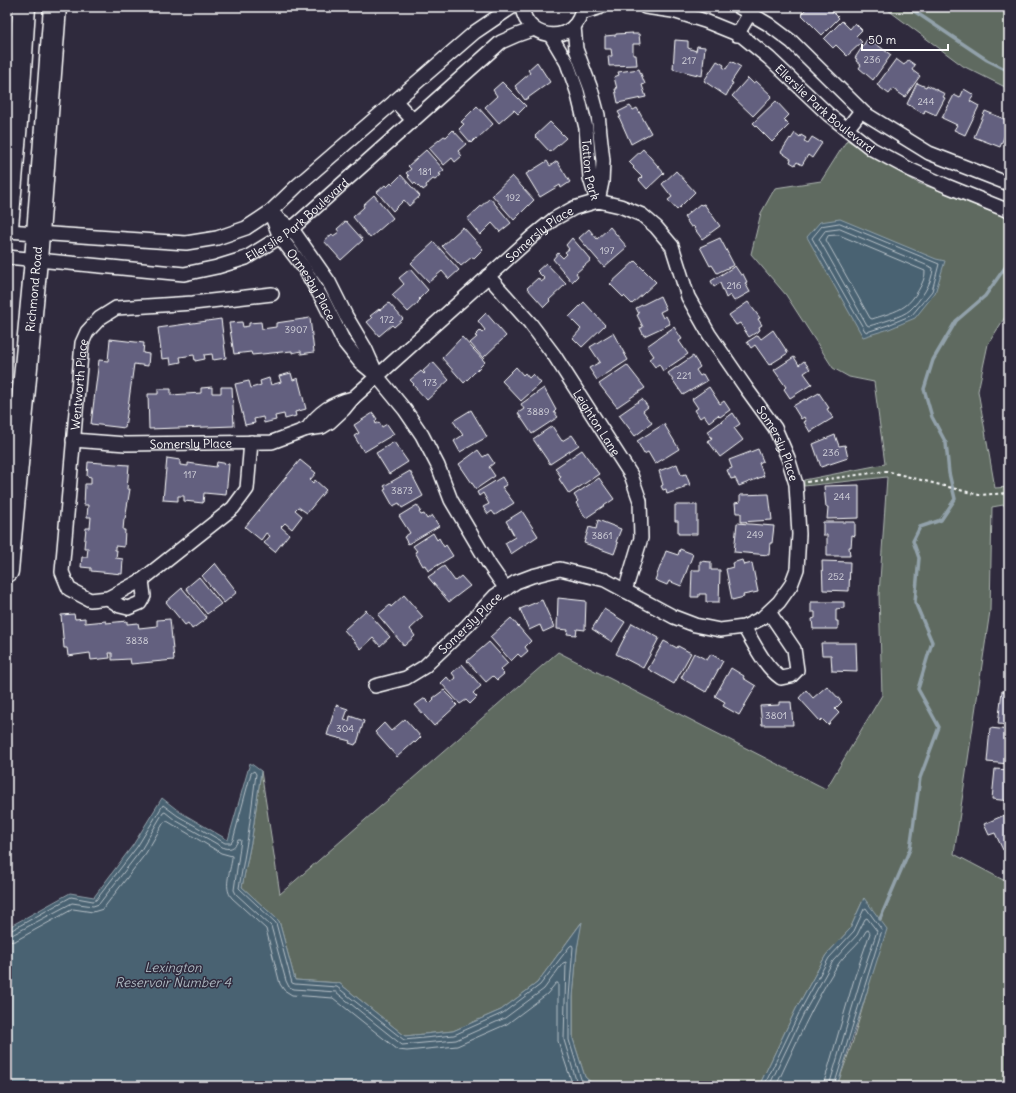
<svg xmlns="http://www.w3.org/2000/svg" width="1016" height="1093" font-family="Delius,sans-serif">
<rect width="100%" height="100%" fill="#2f2a3d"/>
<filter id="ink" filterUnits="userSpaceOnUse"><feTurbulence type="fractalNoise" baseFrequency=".025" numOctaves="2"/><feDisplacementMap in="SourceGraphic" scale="8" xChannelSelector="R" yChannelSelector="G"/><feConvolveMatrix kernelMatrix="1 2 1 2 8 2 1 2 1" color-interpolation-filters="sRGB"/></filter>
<g filter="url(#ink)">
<g fill="#5e6b61" stroke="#aeb5b0">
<path d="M884,7H1009V89L963,66Z"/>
<path d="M847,140L918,183L988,208L1009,219V311L988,344L978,391L995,488L1009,487V504L992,507L990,611L954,854L1009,883V1086H837L853,1041L870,981L864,898L850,929L826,955L796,1009L759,1086H595L585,1077L573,1039V997L577,949L581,923L537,983L501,1010L453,1031L405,1036L339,983L295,980L279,921L242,887L252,837L261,771L280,894L558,652L826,789L882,695L879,595L887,477L804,486V480L885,464L874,382L849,377L833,368L786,295L751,254L761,213L775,188L821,181Z"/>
</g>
<g fill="#496272" stroke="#92a1aa">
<path d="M840,219L936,259L945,261L935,293L915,318L889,329L863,337L807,237L820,222Z"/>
<path d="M250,763L261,771L252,837L242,887L279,921L295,980L339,983L405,1036L453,1031L501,1010L537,983L582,922L577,949L573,997V1039L585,1077L595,1086H7V928L70,893L94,897L133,845L162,798L180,812L228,840Z"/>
<path d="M864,898L887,929L837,1086H759L796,1009L826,955L850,929Z"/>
</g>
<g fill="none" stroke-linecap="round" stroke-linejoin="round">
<g stroke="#b6c0c7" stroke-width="1">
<path d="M840,223L939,264L932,291L912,315L888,325L867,332L865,331L812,238L822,226Z"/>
<path d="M840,229L933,268C933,282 920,301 910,310C902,317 879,323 869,326L867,325L819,239L825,231Z"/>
<path d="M839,235L925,271C926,281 913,301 905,306C897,312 881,316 872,319L870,318L826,240L828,236Z"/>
<path d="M7,931H10L71,897L93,901L96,900L137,847L163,805L178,816L225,843H231L233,840L251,773L254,771L256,774L248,836L239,888L276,923L292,983L295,984L337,987L404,1040L454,1035L503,1013L540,985L570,946L572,945L573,947L569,997V1040L581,1079L589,1086"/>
<path d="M7,936L12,935L72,903L93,906L99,904L141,850L163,813L165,812L175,820L224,848C232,850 236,846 238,840H241L234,890L236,894L271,926L286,981L289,987L294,989L336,992L402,1045L456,1040L505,1018L544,989L563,963L566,962L564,1040L576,1080L581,1086"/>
<path d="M7,942L15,941L73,909L93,912L103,909L146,853L164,822L167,821L221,853L232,856C232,869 222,886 232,898L266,929L280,984L284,990L292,995L333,998L398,1050L407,1051L457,1046L507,1024L547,994L556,983H558V1041L573,1086"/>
<path d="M764,1086L800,1011L829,958L854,931L864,909L866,908L882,930L834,1086"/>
<path d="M769,1086L804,1013L833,961L857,935L865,919L867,918L877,931L861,978L829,1086"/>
<path d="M776,1086C795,1046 813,1004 837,966C845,953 859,945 866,931L868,930L870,933L855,976L823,1086"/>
</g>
<g stroke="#92a1aa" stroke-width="3.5">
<path d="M908,7L987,60L1009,71"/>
<path d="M880,919L910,849L920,778L939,727L918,689L932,642L915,602L919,558L913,541L920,527L941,520L955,499L949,473L946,443L932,417L924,389L933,360L956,321L985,296L1009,262"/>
</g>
</g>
<g fill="#63617f" stroke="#fff">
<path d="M808,7H828L839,18L822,35L801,14Z"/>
<path d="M842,21L850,29L855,23L862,30L856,36L862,42L847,56L836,45L833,48L824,39Z"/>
<path d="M633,33L632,34H639L640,44H633V55H636L637,65L609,66L608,56H612L611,49H605V36L616,35V34Z"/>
<path d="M868,38L891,55L873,80L859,68L861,65L856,61L857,59L855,58Z"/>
<path d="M675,40L688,41V48L696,51L697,46L705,47L702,76L673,69Z"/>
<path d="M896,59L904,65L908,60L915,65L912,70L920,76L905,97L893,89L889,94L877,85Z"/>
<path d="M717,61L724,65L723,67L726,69L731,61L741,67L731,82L733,83L726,96L704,81Z"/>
<path d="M537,62L550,82L525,100L515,86L530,73L528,70Z"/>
<path d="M639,69L645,84L642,85L646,97L618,103L615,89H617L614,77L619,75L618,72Z"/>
<path d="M748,78L753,83L756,81L772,96L753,116L732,96Z"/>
<path d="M502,82L526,106L518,114L514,110L499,123L485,107L497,96L493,90Z"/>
<path d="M917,83L926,87L927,85L945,94L943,97L945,98L936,115L925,110L924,114L907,104Z"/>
<path d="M964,89L974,95L970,101L979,106L965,135L954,130L957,125L942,118L954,95L960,98Z"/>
<path d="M776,101L789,115L784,120L789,125L772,142L753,123Z"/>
<path d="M477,106L493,124L477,139L476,138L471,143L459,129L464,124L461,122Z"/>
<path d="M630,106L633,110L637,108L651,133L631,144L619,117H621L618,112Z"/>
<path d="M985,111L1009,121V125L1000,147L974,137Z"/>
<path d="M550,122L566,138L550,152L535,136Z"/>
<path d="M453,130L466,144L458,151L462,156L455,162L452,158L444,165L429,148L444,136L446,137Z"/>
<path d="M795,133L800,137L801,135L806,138L804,141L808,143L812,137L822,143L812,158L808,155L802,165L797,162L795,165L790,162L791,159L781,152L790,138L791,139Z"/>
<path d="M643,149L664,173L647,189L639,180L642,177L633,168L634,167L629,162Z"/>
<path d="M426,150L444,170L439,174L441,175L435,180L433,179L426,185L427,187L423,190L422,188L421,189L415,183L414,184L408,177L409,176L406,173L411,169L408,166Z"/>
<path d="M547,161L550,166L557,161L570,182L561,188L560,185L540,197L526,174Z"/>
<path d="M676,171L695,192L677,210L668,200L672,197L662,184Z"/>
<path d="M401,175L420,196L409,206L404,200L393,211L377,192L385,185L387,187L391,183L392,184Z"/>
<path d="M512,176L534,200L514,220L492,195Z"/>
<path d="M374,195L393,218L370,238L353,217L364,207L363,205Z"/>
<path d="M490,198L511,223L500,232L492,223L480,235L467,219Z"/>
<path d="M700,204L701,205L704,204L720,226L702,239L694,228H695L693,226L691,227L684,217Z"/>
<path d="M346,221L363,240L341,260L324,241L332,234L333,236L339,232L337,229Z"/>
<path d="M463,227L483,249L474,258L472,257L461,266L442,246Z"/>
<path d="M610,227L627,247L604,267L579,238L589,229L597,239Z"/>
<path d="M572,238L591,260L576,273L578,276L572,282L553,259L558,253L563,258L567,254L565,252L569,249L566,245Z"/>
<path d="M720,238L734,265L717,273L712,265L710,266L700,247Z"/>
<path d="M434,242L459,270L449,279L442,271L429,282L411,263Z"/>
<path d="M635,261L656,282L632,304L624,296L623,297L610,284Z"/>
<path d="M546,263L566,284L549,300L550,301L544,307L527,288L538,278L541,282L545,279L537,271Z"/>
<path d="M735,266L741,275L743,274L747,282L745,283L750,292L734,301L730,295L726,298L720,283L714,287L711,281Z"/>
<path d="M410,269L428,290L419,299L420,300L418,302V303L408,312L392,295L404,284L399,278Z"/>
<path d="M660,296L666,309L660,312L663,318L666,316L670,324L644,336L640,328L643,327L637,315L639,314L636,308Z"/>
<path d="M584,302L605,325L582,347L573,338L581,329L569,317Z"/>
<path d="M748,302L760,318L758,319L762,325L759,327L760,330L749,337L740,323L736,325L729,315Z"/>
<path d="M389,303L403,319L394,327L392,325L379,336L367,322L372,318L370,316L379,309L380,310Z"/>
<path d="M486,313L506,336L483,358L470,343L477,337L475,336L480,331L482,333L485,330L478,321Z"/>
<path d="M310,318L314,352L301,354V351L292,353V351L252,355L251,352L234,354L229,323L242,322L243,327L249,326V323L261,322L262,329L276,327V323Z"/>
<path d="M221,319L226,358L213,360L212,354L204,355L205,359L195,361L194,355L180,357L181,362L171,364L170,358L162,359L158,328Z"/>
<path d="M674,327L682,339L679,341L688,354L663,371L659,364L655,367L649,359L654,356L647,346Z"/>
<path d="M773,330L788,353L769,365L755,345L751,348L747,342L758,335L761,339Z"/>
<path d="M613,333L628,360L597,380L589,368L600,362L590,347Z"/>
<path d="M462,337L485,362L464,383L442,358Z"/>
<path d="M110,339L144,343L143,353L149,354L148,366L134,364L125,428L91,424L99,360L108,361Z"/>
<path d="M693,356L700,367L696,370L700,376L703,374L707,381L683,395L668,373Z"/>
<path d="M794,357L799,365L804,361L810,369L804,373L812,384L790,398L784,389L786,387L774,370Z"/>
<path d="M433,362L449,380L427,400L413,385L414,384L410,380L421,371L424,374L425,373L423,371Z"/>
<path d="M627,365L645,388L617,407L599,384Z"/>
<path d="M516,367L523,375L525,373L529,378L533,374L541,383L521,401L502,381Z"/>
<path d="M291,373L293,380L298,378L306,409L295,412L296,416L285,419L284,414L275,416L276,420L264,423L263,417L254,419L255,423L245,425L235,384L249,381L251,388L261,385L260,381L269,378L271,385L281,382L279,376Z"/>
<path d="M212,387V393H221V387H232L234,426L149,429L148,394H158V389H171V395L201,393V388Z"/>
<path d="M709,387L720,404L724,401L730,410L720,417L718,415L709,422L704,415L700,418L695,410L698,408L692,399Z"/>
<path d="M544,388L556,410L554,412L558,417L532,434L518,413L524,409L521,404Z"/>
<path d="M819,393L829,408L827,409L833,418L810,432L804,422L806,421L804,417L801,419L793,406L805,399L806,400Z"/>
<path d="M642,399L648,407L643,411L652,423L635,436L619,415Z"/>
<path d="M471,410L487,437L460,452L454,441L463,435L453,421Z"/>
<path d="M373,413L377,419L375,421L376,424L379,422L382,427L387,424L394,434L364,452L354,436L359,433L354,425Z"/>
<path d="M733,413L740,424L734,428L743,440L720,457L708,441L712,438L707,432Z"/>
<path d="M664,424L679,449L655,464L648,452L644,454L637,441Z"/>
<path d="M552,426L562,441L572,435L579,445L550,464L533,439Z"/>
<path d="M835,435L839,446L845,445L848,458L821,467L813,444Z"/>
<path d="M394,442L408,462L389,474L376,453Z"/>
<path d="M758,449L763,461L759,463L764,476L739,486L735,478L731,479L727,470L732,468L729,460Z"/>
<path d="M478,450L483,457L488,454L494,463L489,467L495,476L476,489L459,464Z"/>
<path d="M582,450L599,474L569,494L559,479L561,477L555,468Z"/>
<path d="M167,458L180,460V465L188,466V463L216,467L217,462L229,464L226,495L204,493L203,503L184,501V496H178V501L163,500Z"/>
<path d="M300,460L316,473L310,480L313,483L315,480L326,490L307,513L298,507L295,510L302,516L292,529L285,523L281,527L289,534L275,552L264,543L270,536L266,533L261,540L245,527Z"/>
<path d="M88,462L129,465L127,489H130L125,519H124L123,530H125L124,547L115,546V550H117L116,558L123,559L122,574L91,571V568L81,567L82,557H87L88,548H84L86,528H90L91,517H87L88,505H84L85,484H91V477L87,476Z"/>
<path d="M677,464L681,475L686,474L690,485L684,486V488L667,494L666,489L663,490L661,486L663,485L659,471Z"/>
<path d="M410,471L423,496L402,508L399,503L393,506L384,490L386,489L384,486Z"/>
<path d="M502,477L507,485L502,487L514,503L495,515L492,511L488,514L483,507L489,504L483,493L479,496L477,492Z"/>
<path d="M599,478L614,499L586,518L576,503L578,501L574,495Z"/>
<path d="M859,485V518L827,519L828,507H826L824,486Z"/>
<path d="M769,494L772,520L741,522V513H736L735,503L740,502V495Z"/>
<path d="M417,505L421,511L419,512L421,515L424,514L427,519L432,515L439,526L408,544L404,537L410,533L399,516Z"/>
<path d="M675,505H697V534H678V521H675Z"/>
<path d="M522,511L538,536L511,554L505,543L515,537L506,521Z"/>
<path d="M598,520L621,529L616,542L618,543L614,554L584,543L589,527L596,529Z"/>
<path d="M823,522H855V536L852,535L851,547H849L850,556H827V535H823Z"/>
<path d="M737,523L774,526L772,543H770L769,555L734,552Z"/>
<path d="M433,533L437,540L439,538L444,547L446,545L453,556L428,571L425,565L423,566L415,552L417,551L413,546Z"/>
<path d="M680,549L693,554L681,586L669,581L667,585L655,580L666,551L678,555Z"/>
<path d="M742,560L744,565L752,563L758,592L743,595L744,597L732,600L726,569L733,567L732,563Z"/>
<path d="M700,561L711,562V570H720L719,602H706V594H699V597H691L692,570H700Z"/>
<path d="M822,561L850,562L849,591L823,590Z"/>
<path d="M215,563L237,592L224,603L202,576Z"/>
<path d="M444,566L455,581L461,576L470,586L449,602L428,577Z"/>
<path d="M199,577L221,604L207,614L186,588Z"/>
<path d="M182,588L207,618L192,629L188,623L185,625L166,602Z"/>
<path d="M404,595L423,617L410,629L415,636L404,646L378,615L390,605L391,607Z"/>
<path d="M558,598L586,601L585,630L577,629L576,635L567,634L568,630L557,629Z"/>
<path d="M542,600L554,627L543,632L540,625L529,630L520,609Z"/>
<path d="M811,602H844V608L836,609V621H838V629H813L812,619L815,618V612H811Z"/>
<path d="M604,609L625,622L612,642L592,629Z"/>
<path d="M366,610L390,637L380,646L373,638L361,649L344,630Z"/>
<path d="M74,614L75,619L85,618V623L106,621V623L127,621V624L138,623L139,628L157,626V620L170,619L174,660L131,664L130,659L112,660V653H109L110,658L91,660L90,653L68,656L67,648H64L61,615Z"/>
<path d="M511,618L531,641L525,647L528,651L521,657L518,654L511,661L490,637Z"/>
<path d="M632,623L659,638L643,668L616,654Z"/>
<path d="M664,641L677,648L678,646L691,653L674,684L648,669Z"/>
<path d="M489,642L508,663L500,670L504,674L497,680L493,676L486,682L467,661Z"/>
<path d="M821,643H856L857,672L832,671L831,655H822Z"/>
<path d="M694,653L707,660L711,654L723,661L706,692L681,678Z"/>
<path d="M462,664L481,686L473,693L477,697L470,704L466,700L460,704L441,683L447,677L451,682L456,678L452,673Z"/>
<path d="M731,668L744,676L743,678L756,686L739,715L723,706L725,702L715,696Z"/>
<path d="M827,686L842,702L835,709L839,713L828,725L822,719L820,721L799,698L806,690L813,698Z"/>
<path d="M444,690L455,701L454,702L457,705L434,726L415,705L425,698L430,703L434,699L433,698Z"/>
<path d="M1002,691L1009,692V725L998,724Z"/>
<path d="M779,702H791L793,725H762L760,706L779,705Z"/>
<path d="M336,705L348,709L344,720L349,721L350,716L364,721L357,743H356L355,745L349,743L350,741L327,735Z"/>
<path d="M405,719L421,737L415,743L414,742L397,757L375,732L384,723L391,731Z"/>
<path d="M990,728L1009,730V764L987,762Z"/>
<path d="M995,769L1009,770V801L992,799Z"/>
<path d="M1009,813V847L1003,850L995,833L989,835L984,824Z"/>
</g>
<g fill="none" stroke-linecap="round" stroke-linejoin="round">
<g stroke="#fff" stroke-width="16">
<g id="minor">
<path d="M522,7C527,44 579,44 582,7"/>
<path id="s1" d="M645,7L673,11L705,21L742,36L769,58L829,115L872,149L911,170L947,186L1009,211"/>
<path d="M739,7L768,24L792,42L864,113L929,153L1009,184"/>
<path d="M581,13L601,7"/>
<path d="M574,26L576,49L591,89L598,115L603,161L602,182L598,201"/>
<path d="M737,35L750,13"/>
<path id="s2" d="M551,36L567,63L577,91L586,128L590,178L597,201"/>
<path d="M395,101L413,120"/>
<path d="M847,129L861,111"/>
<path id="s3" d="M270,212L280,237L304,268L324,302L344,342L360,362L377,376L405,410L422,435L438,466L451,500L490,566L506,589"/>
<path d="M270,212L292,229L329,282L346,316L365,348L377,375"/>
<path d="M7,231L186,243L217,238L246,228L270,212L298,185L475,32L512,7"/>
<path id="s4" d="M7,257L184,274L217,267L246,258L288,232L501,42L517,35L534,29"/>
<path id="s5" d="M488,276L530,323L554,355L631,475L640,501L641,538L625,591"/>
<path d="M307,429C319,412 332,403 353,398"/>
<path id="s6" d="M73,440L126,444L272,442L307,429L322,427L330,422L344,409L353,398L533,236L554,219L574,208L598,201L620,206L642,215L656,227L672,246L688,297L709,334L746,388L775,428L788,458L796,484L799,534L797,569L791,585L779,602L762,618L744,627L720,630L695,625L674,617L605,580L560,569L532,576L516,582L495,596L467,626L424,667L406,678L375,686"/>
<path id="s7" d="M251,442L247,489L233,508L142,580L108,598L90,600L69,589L62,572L82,343L87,332L100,318L116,308L193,303L272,294"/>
<path d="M108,598L120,606L128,608L140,603L144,596L142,580"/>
<path d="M744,627C755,645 764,666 781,678L791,676L797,670L794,649L769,612"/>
</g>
</g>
<g stroke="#fff" stroke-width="25">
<g id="trunk">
<path d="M7,227L19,87L24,7"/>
<path id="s8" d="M7,571L36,260L55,7"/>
</g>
</g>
<path stroke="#fff" stroke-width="2" stroke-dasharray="3 3" stroke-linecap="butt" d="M807,482L886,471L979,495L1009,493"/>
<use href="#minor" stroke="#2f2a3d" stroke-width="13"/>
<use href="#trunk" stroke="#2f2a3d" stroke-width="22"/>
</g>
</g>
<g text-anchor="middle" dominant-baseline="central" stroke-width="3" stroke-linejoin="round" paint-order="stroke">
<g font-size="10" fill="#d8d8df">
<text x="872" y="59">236</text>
<text x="689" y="60">217</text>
<text x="926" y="101">244</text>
<text x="425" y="171">181</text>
<text x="513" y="197">192</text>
<text x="607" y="250">197</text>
<text x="734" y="285">216</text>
<text x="387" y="319">172</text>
<text x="296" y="329">3907</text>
<text x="684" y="375">221</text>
<text x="430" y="382">173</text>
<text x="538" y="411">3889</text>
<text x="831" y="452">236</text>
<text x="190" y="474">117</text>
<text x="402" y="490">3873</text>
<text x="842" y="496">244</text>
<text x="755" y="534">249</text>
<text x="602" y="535">3861</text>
<text x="836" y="576">252</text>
<text x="137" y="640">3838</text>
<text x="776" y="715">3801</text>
<text x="345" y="728">304</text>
</g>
<g font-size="12" fill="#fff" stroke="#2f2a3d">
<text stroke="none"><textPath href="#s1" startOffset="212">Ellerslie Park Boulevard</textPath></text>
<text stroke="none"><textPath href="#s2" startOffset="141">Tatton Park</textPath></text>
<text stroke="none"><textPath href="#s4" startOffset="306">Ellerslie Park Boulevard</textPath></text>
<text stroke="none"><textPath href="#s6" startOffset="543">Somersly Place</textPath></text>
<text stroke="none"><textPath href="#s3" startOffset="84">Ormesby Place</textPath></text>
<text stroke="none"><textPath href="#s8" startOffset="283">Richmond Road</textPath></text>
<text stroke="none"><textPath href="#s7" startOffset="474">Wentworth Place</textPath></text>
<text stroke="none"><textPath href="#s5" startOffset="183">Leighton Lane</textPath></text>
<text stroke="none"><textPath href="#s6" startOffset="118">Somersly Place</textPath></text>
<text stroke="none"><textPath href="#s6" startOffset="927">Somersly Place</textPath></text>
<text transform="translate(470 623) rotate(-44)">Somersly Place</text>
</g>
<g font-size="13" font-style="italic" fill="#adb8c0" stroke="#2f2a3d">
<text x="173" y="967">Lexington<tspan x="173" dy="15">Reservoir Number 4</tspan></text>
</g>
</g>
<rect width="1016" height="1093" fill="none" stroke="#2f2a3d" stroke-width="24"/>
<rect x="12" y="12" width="992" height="1069" fill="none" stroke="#fff" stroke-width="1.5" filter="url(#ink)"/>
<path d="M862 44v6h86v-6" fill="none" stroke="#ffffff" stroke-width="2"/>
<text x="868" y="44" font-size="12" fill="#ffffff" stroke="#2f2a3d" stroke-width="3" paint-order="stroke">50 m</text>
</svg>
